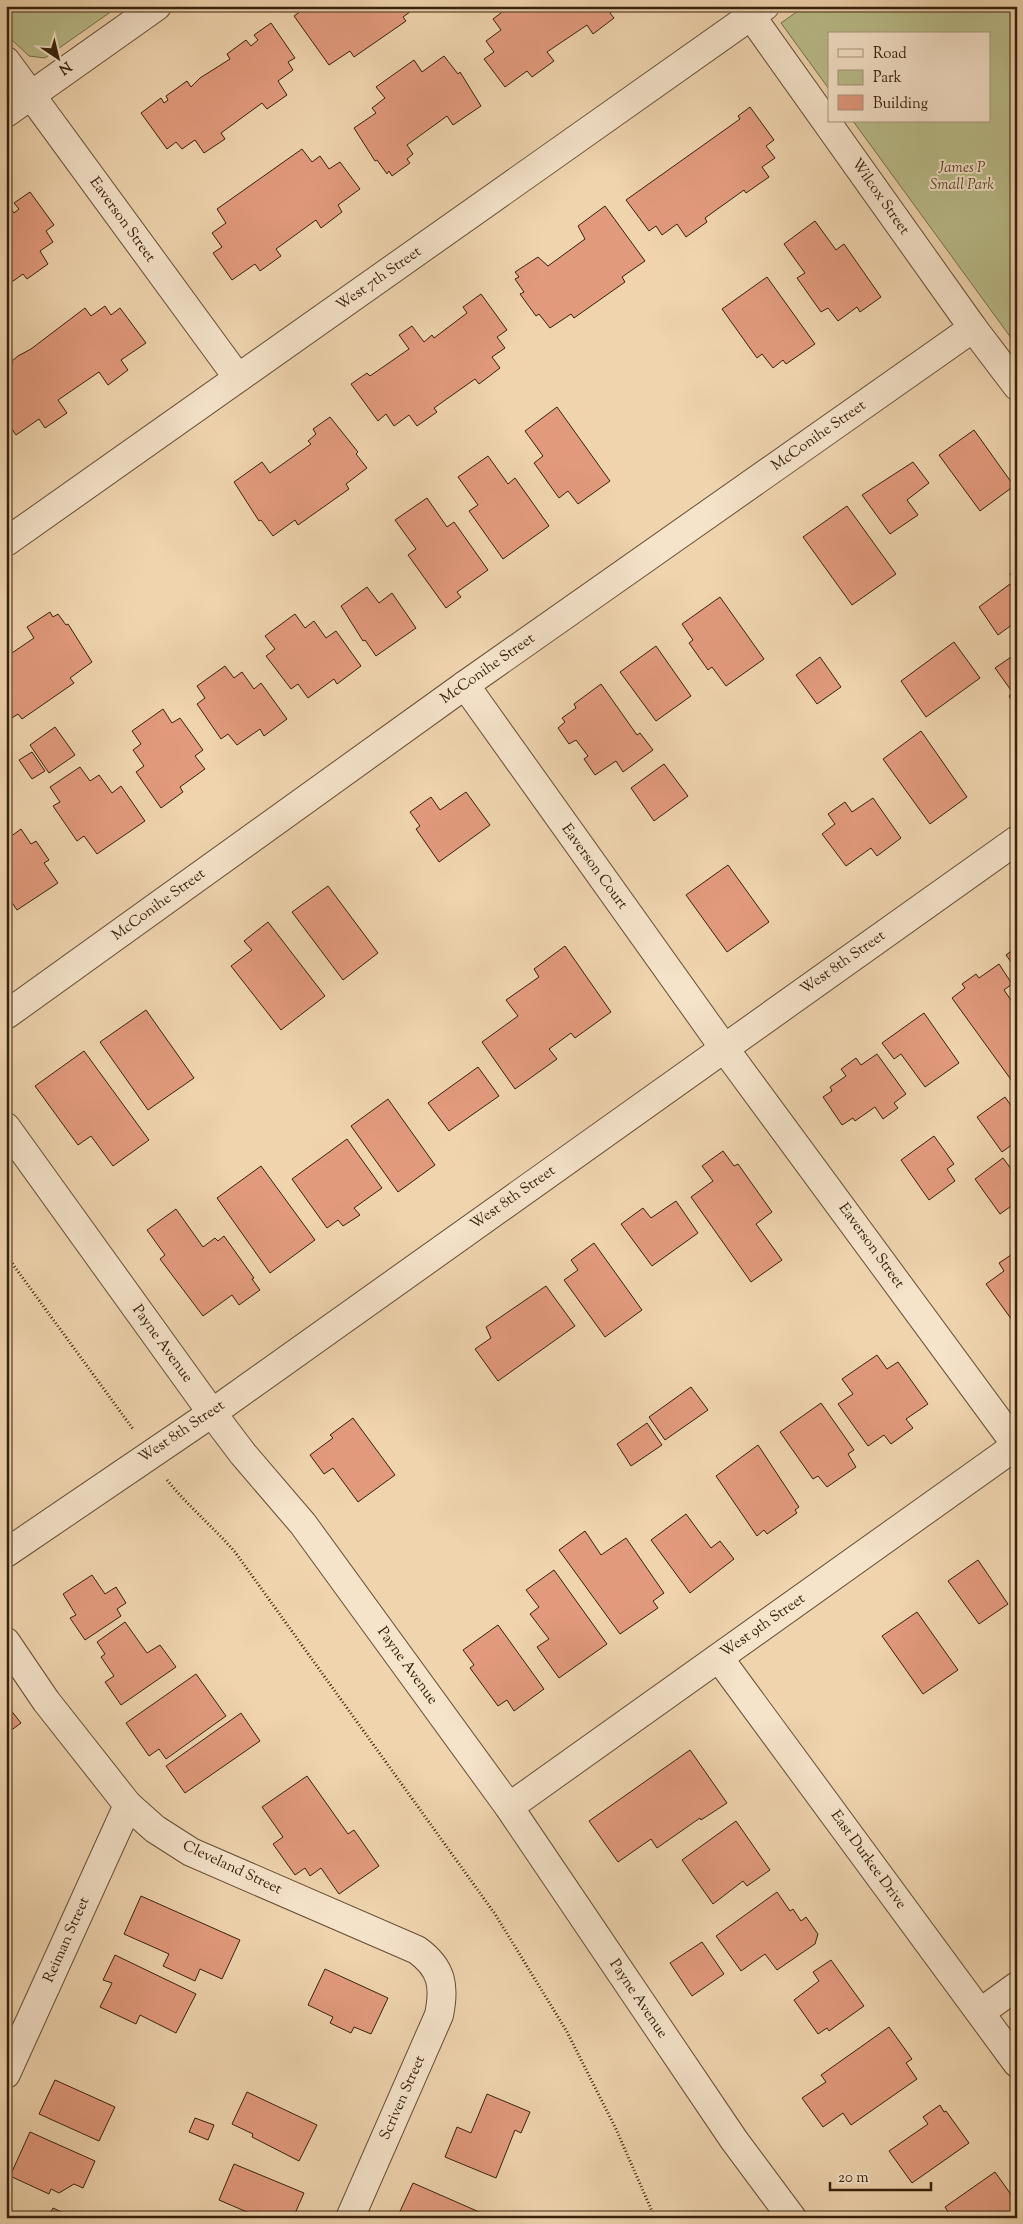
<svg xmlns="http://www.w3.org/2000/svg" width="1023" height="2224" font-family="'Sorts Mill Goudy',serif">
<rect width="100%" height="100%" fill="#efd4ae"/>
<filter id="stains"><feTurbulence type="fractalNoise" baseFrequency=".004" numOctaves="4"/><feColorMatrix values="0 0 0 0 .2 0 0 0 0 .09 0 0 0 0 .02 0 0 0 .5 -.17"/></filter>
<radialGradient id="worn" r=".72"><stop offset=".6" stop-color="#630" stop-opacity="0"/><stop offset="1" stop-color="#630" stop-opacity=".3"/></radialGradient>
<g fill="#b9bd8b" stroke="#786f4c">
<path d="M6,6H119L45,58L29,56L12,40L6,32Z"/>
<path d="M805,6H1017V346L853,121H989V34H829V89L781,23Z"/>
</g>
<g fill="#e29a7d" stroke="#37210d">
<path d="M308,6H418L403,17L406,21L354,57L350,51L329,65L294,16Z"/>
<path d="M510,6H620L610,13L614,18L593,34L587,25L547,52L554,61L532,77L527,71L505,87L484,59L494,52L486,41L501,30L493,19Z"/>
<path d="M271,23L295,58L288,62L293,70L278,81L287,95L267,109L262,103L221,133L225,139L204,153L195,140L182,149L176,142L167,149L141,113L161,98L164,103L168,100L166,96L187,81L191,87L200,78L230,59L227,54L246,40L251,46L258,40L254,35Z"/>
<path d="M444,56L458,74L460,72L481,106L453,125L447,116L407,145L413,154L407,159L410,163L392,176L389,171L387,174L377,160L375,161L354,128L376,113L372,108L385,98L376,87L414,60L422,72Z"/>
<path d="M750,107L774,140L766,146L775,158L762,167L769,177L746,193L744,190L705,218L707,222L686,237L677,224L662,235L656,226L649,231L626,200L740,119L738,116Z"/>
<path d="M302,149L312,162L320,156L329,169L340,162L360,189L338,205L342,212L321,228L316,220L276,249L281,256L260,271L255,264L232,280L213,253L222,247L212,233L226,223L217,209Z"/>
<path d="M30,192L54,225L46,231L53,242L40,251L48,264L27,279L23,274L6,286V213L12,210L14,213L19,209L14,203Z"/>
<path d="M605,206L645,261L622,277L625,282L574,318L571,314L550,328L539,314L536,316L520,294L524,292L515,279L519,277L515,272L538,257L548,266L585,239L578,226Z"/>
<path d="M815,221L836,250L844,244L881,297L860,312L857,307L838,321L828,308L821,312L797,278L805,273L784,244Z"/>
<path d="M767,277L815,344L786,364L783,360L773,368L762,354L757,358L722,309Z"/>
<path d="M481,294L507,330L497,337L505,348L492,357L500,368L479,384L475,379L434,408L437,412L417,426L409,415L394,426L386,414L378,421L351,384L367,373L370,376L409,349L399,335L412,326L424,342L432,335L434,338L467,313L463,307Z"/>
<path d="M105,306L111,315L120,308L146,343L121,360L128,370L108,385L99,372L58,400L67,413L45,428L39,419L16,435L6,421V364L13,363L12,361L18,356L31,349L85,308L91,316Z"/>
<path d="M557,407L610,481L578,504L568,491L559,498L534,463L543,456L525,431Z"/>
<path d="M330,417L358,452L356,454L367,468L346,484L349,489L298,525L295,520L273,536L261,520L259,521L234,482L262,462L270,473L311,444L308,441L316,434L313,429Z"/>
<path d="M974,430L1014,486L980,511L939,455Z"/>
<path d="M488,456L508,484L515,478L549,526L503,559L469,511L478,505L458,477Z"/>
<path d="M913,462L929,483L907,500L918,515L890,534L862,495Z"/>
<path d="M427,498L447,527L454,522L488,570L457,592L461,597L446,608L408,555L416,549L395,520Z"/>
<path d="M847,506L896,574L852,605L803,537Z"/>
<path d="M1017,570V584L1010,574Z"/>
<path d="M1010,584L1017,593V621L998,635L979,607Z"/>
<path d="M367,587L379,603L392,593L416,628L376,656L365,640L363,641L341,606Z"/>
<path d="M720,597L764,659L726,686L712,667L708,670L689,643L693,640L682,624Z"/>
<path d="M50,612L53,617L58,614L66,625L68,624L92,662L70,678L74,683L22,719L18,714L6,722V657L34,638L27,627Z"/>
<path d="M295,614L305,628L314,621L326,638L336,631L361,666L337,684L334,679L308,698L298,684L291,689L266,656L275,649L265,636Z"/>
<path d="M954,642L980,678L926,717L901,681Z"/>
<path d="M656,646L691,696L656,721L620,672Z"/>
<path d="M1017,653V707L1009,696L1013,693L995,668Z"/>
<path d="M820,657L841,687L817,704L796,675Z"/>
<path d="M225,666L234,678L242,672L254,689L261,683L287,719L264,736L260,729L237,745L228,734L221,739L197,704L205,698L197,686Z"/>
<path d="M601,684L637,735L640,733L653,750L623,772L616,761L595,775L584,759L588,756L576,740L569,744L558,728L565,722L562,718L576,708L574,704Z"/>
<path d="M163,709L172,723L180,718L203,750L195,756L205,769L180,787L183,792L161,808L136,772L144,766L133,750L141,744L132,731Z"/>
<path d="M55,727L75,755L49,773L30,745Z"/>
<path d="M921,731L967,797L930,824L883,759Z"/>
<path d="M32,752L45,771L32,779L19,760Z"/>
<path d="M664,764L688,796L654,821L631,788Z"/>
<path d="M80,767L90,781L99,775L112,793L121,786L145,821L97,854L84,836L77,841L53,806L60,802L50,787Z"/>
<path d="M466,792L490,825L439,862L416,829L420,826L410,812L431,797L440,810Z"/>
<path d="M873,798L901,838L877,856L871,848L846,866L822,834L835,824L828,814L845,802L852,812Z"/>
<path d="M21,829L31,844L36,841L49,860L44,863L58,883L17,910L6,894V840Z"/>
<path d="M728,865L769,922L727,952L686,895Z"/>
<path d="M328,886L378,953L343,980L292,912Z"/>
<path d="M268,922L325,996L281,1030L231,966L252,950L244,941Z"/>
<path d="M565,946L611,1012L575,1038L571,1033L549,1049L557,1059L515,1089L482,1042L518,1016L506,1000L539,977L534,969Z"/>
<path d="M1017,947V970L1006,955Z"/>
<path d="M999,964L1012,984L1004,990L1017,1009V1078L1012,1081L952,998L965,988L962,984L976,974L979,978Z"/>
<path d="M146,1010L194,1078L148,1110L100,1042Z"/>
<path d="M924,1013L959,1063L925,1087L901,1054L894,1059L882,1043Z"/>
<path d="M84,1051L149,1140L113,1166L91,1136L78,1145L35,1086Z"/>
<path d="M877,1054L906,1094L894,1103L898,1108L883,1119L875,1107L855,1121L853,1118L842,1125L823,1097L832,1091L830,1087L846,1076L841,1069L856,1058L861,1065Z"/>
<path d="M478,1067L499,1096L449,1131L428,1103Z"/>
<path d="M1005,1097L1017,1114V1141L1002,1152L977,1117Z"/>
<path d="M388,1099L435,1165L398,1192L351,1126Z"/>
<path d="M934,1136L954,1164L947,1169L955,1181L929,1200L901,1160Z"/>
<path d="M347,1139L382,1188L354,1208L360,1215L343,1226L338,1220L327,1228L292,1179Z"/>
<path d="M723,1151L734,1166L738,1164L772,1212L756,1224L782,1260L751,1282L691,1197L713,1181L702,1166Z"/>
<path d="M1003,1158L1017,1177V1202L1000,1214L975,1179Z"/>
<path d="M261,1166L315,1240L270,1273L217,1198Z"/>
<path d="M676,1201L698,1233L652,1266L621,1224L643,1208L651,1218Z"/>
<path d="M176,1209L203,1247L215,1238L218,1241L224,1236L254,1278L252,1279L260,1290L239,1305L232,1295L203,1316L160,1259L165,1255L147,1230Z"/>
<path d="M594,1243L642,1310L605,1337L564,1280L578,1270L571,1260Z"/>
<path d="M1011,1255L1017,1261V1327L986,1284L1004,1271L999,1263Z"/>
<path d="M546,1286L575,1326L498,1381L475,1349L491,1338L486,1327Z"/>
<path d="M877,1355L887,1369L898,1362L928,1404L906,1419L913,1428L891,1444L884,1435L868,1446L838,1404L853,1394L842,1379Z"/>
<path d="M691,1387L708,1410L665,1440L649,1417Z"/>
<path d="M821,1403L854,1450L848,1454L856,1467L827,1487L818,1476L813,1479L780,1432Z"/>
<path d="M353,1418L395,1475L358,1502L333,1468L324,1474L310,1455L333,1438L330,1435Z"/>
<path d="M647,1423L662,1445L631,1466L617,1444Z"/>
<path d="M758,1445L799,1507L795,1510L797,1513L767,1534L764,1530L757,1536L716,1476Z"/>
<path d="M686,1514L711,1548L720,1541L734,1559L690,1593L651,1540Z"/>
<path d="M585,1531L601,1555L626,1538L664,1593L653,1601L658,1608L620,1634L559,1550Z"/>
<path d="M978,1560L1008,1604L979,1624L948,1581Z"/>
<path d="M554,1570L607,1644L559,1678L537,1647L549,1639L530,1614L539,1607L526,1590Z"/>
<path d="M92,1575L105,1594L116,1587L126,1603L117,1609L121,1616L85,1640L70,1618L76,1615L63,1594Z"/>
<path d="M917,1612L958,1670L923,1694L882,1636Z"/>
<path d="M125,1622L147,1653L160,1645L176,1667L121,1705L105,1682L114,1676L101,1657L105,1654L97,1642Z"/>
<path d="M498,1625L544,1689L514,1711L507,1700L498,1706L470,1668L474,1665L463,1650Z"/>
<path d="M196,1674L226,1716L166,1759L159,1749L149,1756L126,1723Z"/>
<path d="M6,1704L21,1723L6,1734Z"/>
<path d="M241,1713L260,1741L185,1793L166,1766Z"/>
<path d="M690,1750L727,1803L701,1820L700,1818L657,1848L651,1839L618,1862L589,1821Z"/>
<path d="M307,1776L348,1834L354,1830L379,1866L339,1894L321,1868L310,1876L305,1868L295,1875L273,1844L283,1837L262,1807Z"/>
<path d="M736,1821L770,1870L747,1886L743,1881L713,1904L682,1860Z"/>
<path d="M777,1892L790,1911L793,1909L801,1921L806,1917L818,1934L815,1944L777,1970L765,1954L741,1971L716,1936Z"/>
<path d="M141,1896L240,1940L222,1979L200,1969L195,1981L163,1966L169,1954L124,1934Z"/>
<path d="M702,1942L724,1974L692,1996L670,1963Z"/>
<path d="M115,1955L196,1994L176,2033L140,2015L136,2024L100,2007L112,1983L103,1980Z"/>
<path d="M831,1960L864,2006L829,2031L827,2028L818,2034L794,2000L819,1981L813,1972Z"/>
<path d="M325,1969L388,1998L371,2034L354,2027L351,2033L330,2023L333,2017L308,2005Z"/>
<path d="M889,2027L912,2059L906,2063L917,2079L851,2125L843,2113L823,2127L802,2098L826,2082L821,2075Z"/>
<path d="M55,2080L115,2107L99,2141L39,2114Z"/>
<path d="M247,2092L317,2125L299,2161L252,2137L253,2134L232,2124Z"/>
<path d="M487,2094L530,2112L521,2133L515,2130L496,2178L445,2157L457,2127L471,2133Z"/>
<path d="M940,2105L944,2112L946,2111L969,2143L912,2183L889,2151L928,2124L923,2117Z"/>
<path d="M195,2118L214,2125L208,2140L189,2132Z"/>
<path d="M30,2132L95,2161L83,2188L74,2184L59,2193L51,2189L49,2194L10,2176Z"/>
<path d="M234,2164L304,2193L293,2218H261L219,2200Z"/>
<path d="M995,2172L1017,2203V2218H952L945,2207Z"/>
<path d="M413,2183L493,2218H397Z"/>
<path d="M53,2208L74,2218H48Z"/>
</g>
<g fill="none" stroke-linecap="round" stroke-linejoin="round">
<g stroke="#654e35" stroke-width="30">
<g id="minor">
<path d="M744,6L973,328L1017,386"/>
<path d="M6,61L238,378"/>
<path d="M6,113L157,6"/>
<path d="M6,542L765,6"/>
<path d="M465,685L724,1048L1017,1446"/>
<path d="M6,1015L465,685L973,328"/>
<path d="M6,1127L212,1413L243,1454L303,1524L509,1807L734,2140L792,2218"/>
<path d="M6,1553L212,1413L1017,840"/>
<path d="M6,1642L46,1701L128,1805L155,1829L191,1852L417,1950C442,1968 445,1986 439,2015L350,2218"/>
<path d="M719,1658L1017,2063"/>
<path d="M509,1807L1017,1445"/>
<path d="M981,2012L1017,1986"/>
<path d="M6,2074L128,1805"/>
</g>
</g>
<g stroke="#37210d" stroke-width="3" stroke-dasharray="1 2.5" stroke-linecap="butt">
<path d="M6,1255L133,1429"/>
<path d="M167,1480C188,1506 213,1527 235,1552L495,1914L566,2030L616,2129L655,2218"/>
</g>
<use href="#minor" stroke="#f5e3ca" stroke-width="28"/>
</g>
<g text-anchor="middle" dominant-baseline="central" stroke-width="4" stroke-linejoin="round" paint-order="stroke">
<g font-size="15" font-style="italic" fill="#58482c" stroke="#f5e3ca">
<text x="962" y="168">James P<tspan x="962" dy="17">Small Park</tspan></text>
</g>
<g font-size="15" fill="#37210d" stroke="#f5e3ca">
<text transform="translate(880 197) rotate(55)">Wilcox Street</text>
<text transform="translate(122 220) rotate(54)">Eaverson Street</text>
<text transform="translate(379 279) rotate(-35)">West 7th Street</text>
<text transform="translate(819 436) rotate(-35)">McConihe Street</text>
<text transform="translate(488 669) rotate(-35)">McConihe Street</text>
<text transform="translate(594 867) rotate(54)">Eaverson Court</text>
<text transform="translate(159 905) rotate(-36)">McConihe Street</text>
<text transform="translate(843 963) rotate(-35)">West 8th Street</text>
<text transform="translate(513 1198) rotate(-35)">West 8th Street</text>
<text transform="translate(871 1246) rotate(54)">Eaverson Street</text>
<text transform="translate(162 1344) rotate(54)">Payne Avenue</text>
<text transform="translate(182 1432) rotate(-34)">West 8th Street</text>
<text transform="translate(763 1626) rotate(-35)">West 9th Street</text>
<text transform="translate(407 1666) rotate(54)">Payne Avenue</text>
<text transform="translate(868 1860) rotate(54)">East Durkee Drive</text>
<text transform="translate(232 1868) rotate(25)">Cleveland Street</text>
<text transform="translate(67 1940) rotate(-66)">Reiman Street</text>
<text transform="translate(638 1999) rotate(56)">Payne Avenue</text>
<text transform="translate(403 2098) rotate(-66)">Scriven Street</text>
</g>
</g>
<rect width="1023" height="2224" fill="none" stroke="#efd4ae" stroke-width="25"/>
<rect x="8" y="8" width="1008" height="2209" fill="none" stroke="#37210d" stroke-width="2.5"/>
<rect x="12" y="12" width="998" height="2199" fill="none" stroke="#37210d"/>
<rect x="828" y="32" width="162" height="90" fill="#f5e3ca" stroke="#a9957e"/>
<rect x="838" y="49" width="25" height="8" fill="#f5e3ca" stroke="#a9957e"/>
<text x="873" y="58" font-size="15" fill="#37210d">Road</text>
<rect x="838" y="70" width="25" height="15" fill="#b9bd8b" stroke="#a9957e"/>
<text x="873" y="82" font-size="15" fill="#37210d">Park</text>
<rect x="838" y="95" width="25" height="15" fill="#e29a7d" stroke="#a9957e"/>
<text x="873" y="108" font-size="15" fill="#37210d">Building</text>
<g transform="translate(58 58) rotate(145)" stroke="#f5e3ca" stroke-width="4" paint-order="stroke">
<path d="M0-4L9 19L0 12L-9 19Z" fill="#37210d"/>
<text y="-8" font-size="14" font-weight="bold" text-anchor="middle" fill="#37210d">N</text>
</g>
<path d="M830 2182v8h101v-8" fill="none" stroke="#37210d" stroke-width="2.5"/>
<text x="838" y="2182" font-size="15" fill="#37210d" stroke="#f5e3ca" stroke-width="4" paint-order="stroke">20 m</text>
<rect width="100%" height="100%" filter="url(#stains)"/>
<rect width="100%" height="100%" fill="url(#worn)"/>
</svg>
